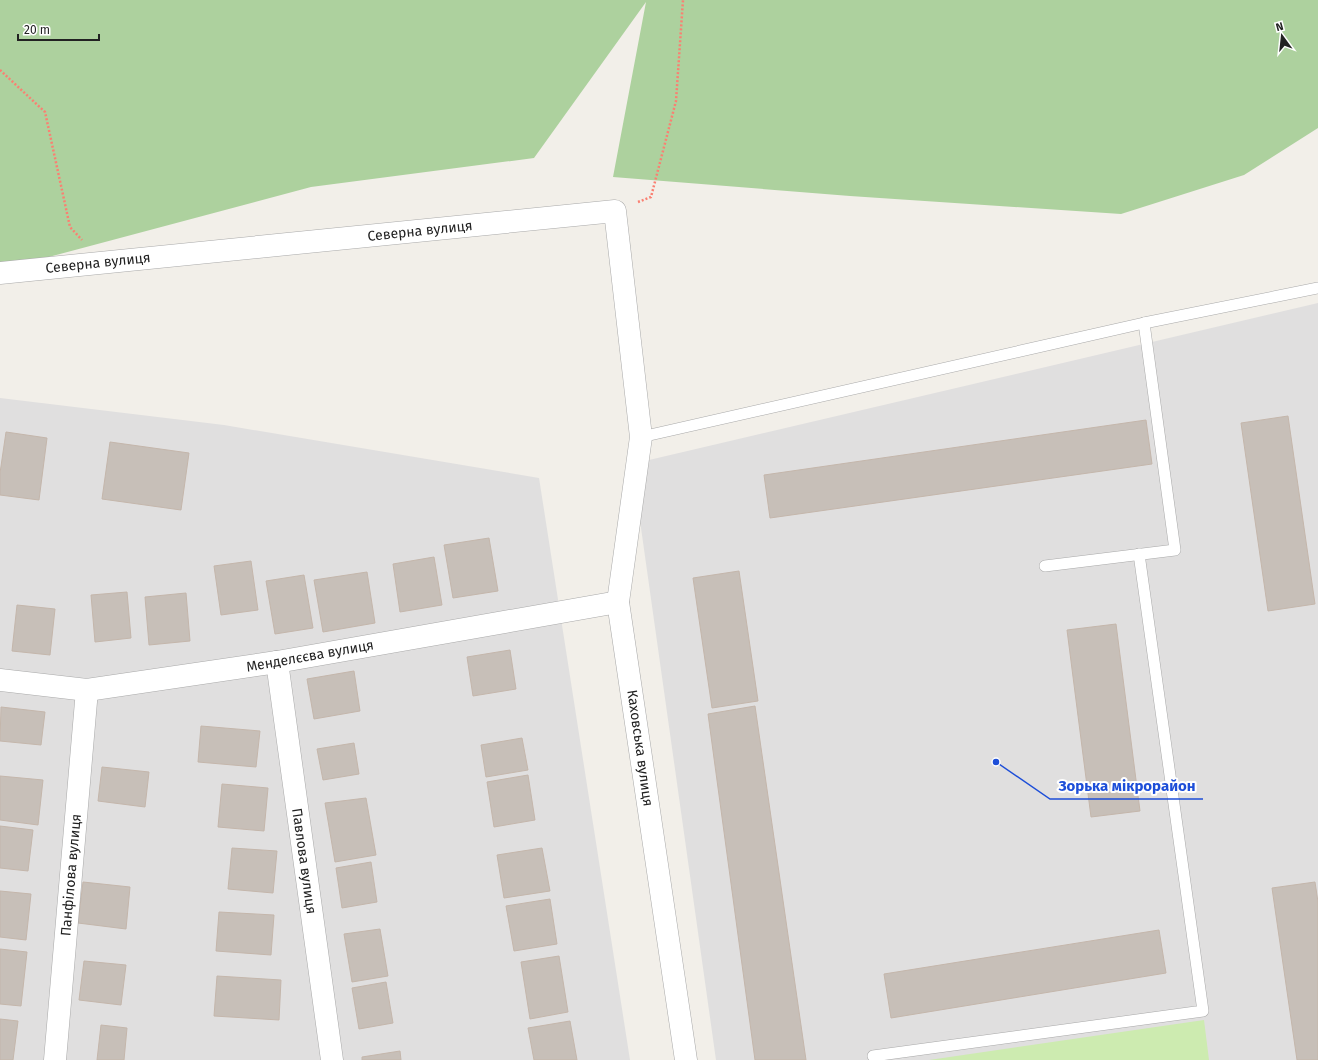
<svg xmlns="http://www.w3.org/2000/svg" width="1318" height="1060" font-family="'Fira Sans',sans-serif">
<rect width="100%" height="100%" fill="#f2efe9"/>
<g fill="#e0dfdf">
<path d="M1318,303V1060H716L632,464Z"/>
<path d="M0,398L224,425L539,478L630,1060H0Z"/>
</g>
<path fill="#cdebb0" d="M1204,1020L1209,1060H929Z"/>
<path fill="#add19e" d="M0,0H1318V128L1244,175L1121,214L850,196L613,177L646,2L534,158L311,187L0,270Z"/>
<g fill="#c7bfb8" stroke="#c4b6ab">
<path d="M1288,416L1315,604L1268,611L1241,423Z"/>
<path d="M1146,420L1152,464L770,518L764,475Z"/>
<path d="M6,432L47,438L39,500L0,495V473Z"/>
<path d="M110,442L189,453L181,510L102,499Z"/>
<path d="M489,538L498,591L453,598L444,545Z"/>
<path d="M434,557L442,605L400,612L393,564Z"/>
<path d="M251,561L258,610L221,615L214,566Z"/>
<path d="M739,571L758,701L712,708L693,578Z"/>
<path d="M367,572L375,623L323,632L314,580Z"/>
<path d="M304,575L313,628L275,634L266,581Z"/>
<path d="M127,592L131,638L95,642L91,595Z"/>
<path d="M186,593L190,641L149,645L145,597Z"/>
<path d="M17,605L55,609L50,655L12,651Z"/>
<path d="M1116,624L1140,811L1091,817L1067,630Z"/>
<path d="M510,650L516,689L473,696L467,657Z"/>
<path d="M354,671L360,711L314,719L307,679Z"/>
<path d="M755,706L806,1060H755L708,714Z"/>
<path d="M1,707L45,712L41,745L0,741Z"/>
<path d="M201,726L260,731L256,767L198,762Z"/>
<path d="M522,738L528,770L486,777L481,745Z"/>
<path d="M354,743L359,774L323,780L317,749Z"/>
<path d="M102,767L149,772L145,807L98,801Z"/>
<path d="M528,775L535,820L494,827L487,782Z"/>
<path d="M0,776L43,780L38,825L0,820Z"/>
<path d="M222,784L268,788L264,831L218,827Z"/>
<path d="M366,798L376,855L335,862L325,803Z"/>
<path d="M0,826L33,830L28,871L0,868Z"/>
<path d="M232,848L277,851L273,893L228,889Z"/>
<path d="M542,848L550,891L504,898L497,855Z"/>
<path d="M371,862L377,902L342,908L336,868Z"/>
<path d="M83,882L130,887L126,929L78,923Z"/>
<path d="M1315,882L1318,902V1060H1297L1272,888Z"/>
<path d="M0,891L31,894L26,940L0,937Z"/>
<path d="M550,899L557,944L514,951L506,906Z"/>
<path d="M219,912L274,915L271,955L216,951Z"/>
<path d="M380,929L388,976L352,982L344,934Z"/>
<path d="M1159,930L1166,973L891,1018L884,974Z"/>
<path d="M0,949L27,952L21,1006L0,1004Z"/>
<path d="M559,956L568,1012L530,1019L521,962Z"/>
<path d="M84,961L126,965L121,1005L79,1000Z"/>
<path d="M217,976L281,980L279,1020L214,1016Z"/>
<path d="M386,982L393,1023L359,1029L352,988Z"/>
<path d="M0,1019L18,1021L13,1060H0Z"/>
<path d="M570,1021L577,1060H534L528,1028Z"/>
<path d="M101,1025L127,1028L124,1060H97Z"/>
<path d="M400,1051L401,1060H362V1057Z"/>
</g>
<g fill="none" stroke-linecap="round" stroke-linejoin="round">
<g stroke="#a9a9a9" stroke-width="12">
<g id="lane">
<path d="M641,437L1144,323L1318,288"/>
<path d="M1045,566L1175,550L1144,323"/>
<path d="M873,1056L1203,1011L1139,554"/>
</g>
</g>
<g stroke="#a9a9a9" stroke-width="23">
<g id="street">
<path d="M0,273L615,211L641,437L618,602L686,1060"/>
<path d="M277,662L332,1060"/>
<path d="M0,680L87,690L277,662L618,602"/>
<path d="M55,1060L87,690"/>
</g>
</g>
<g stroke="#fa8072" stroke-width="2.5" stroke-dasharray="2 2" stroke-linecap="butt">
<path d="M0,70L45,112L70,227L82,240"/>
<path d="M638,202L651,197L676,101L683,0"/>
</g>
<use href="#lane" stroke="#fff" stroke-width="11"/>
<use href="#street" stroke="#fff" stroke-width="22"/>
</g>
<g text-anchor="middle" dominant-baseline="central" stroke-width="4" stroke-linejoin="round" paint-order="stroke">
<g font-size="14" fill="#222" stroke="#fff">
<text transform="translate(420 231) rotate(-6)">Северна вулиця</text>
<text transform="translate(98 263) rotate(-6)">Северна вулиця</text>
<text transform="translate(310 656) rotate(-10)">Менделєєва вулиця</text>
<text transform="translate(640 748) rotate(82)">Каховська вулиця</text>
<text transform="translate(304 861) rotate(82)">Павлова вулиця</text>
<text transform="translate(71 875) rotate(-85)">Панфілова вулиця</text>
</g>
</g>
<path fill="none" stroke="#1d4ed8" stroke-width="1.5" d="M996 762L1050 799H1203"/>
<circle fill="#1d4ed8" stroke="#fff" stroke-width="1.5" cx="996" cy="762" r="4"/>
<g font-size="15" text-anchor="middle" font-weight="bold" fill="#1d4ed8" stroke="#fff" stroke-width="4" stroke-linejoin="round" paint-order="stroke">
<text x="1127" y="791">Зорька мікрорайон</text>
</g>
<g transform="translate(1282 36) rotate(345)" stroke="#ffffff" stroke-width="3" paint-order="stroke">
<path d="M0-3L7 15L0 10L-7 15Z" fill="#222222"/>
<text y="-6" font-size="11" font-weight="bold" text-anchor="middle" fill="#222222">N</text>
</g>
<path d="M18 34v6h81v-6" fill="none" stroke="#222222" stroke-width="2"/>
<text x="24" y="34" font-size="12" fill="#222222" stroke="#ffffff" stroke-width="3" paint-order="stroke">20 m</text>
</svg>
